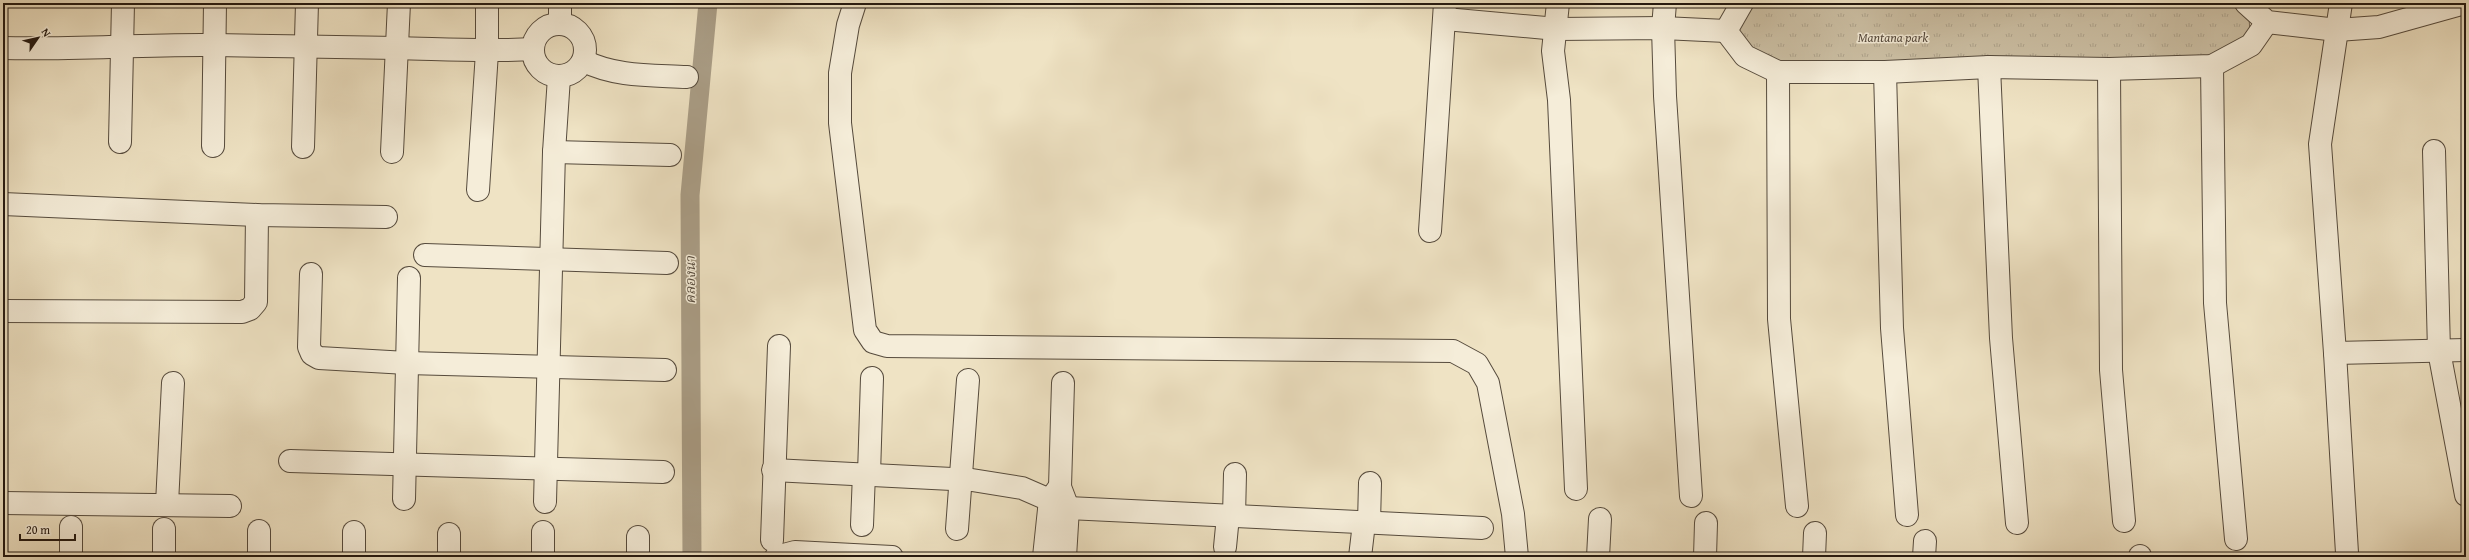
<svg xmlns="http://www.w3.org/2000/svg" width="2469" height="560" font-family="'Gentium Book Plus','Noto Serif Thai',serif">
<defs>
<pattern id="grass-tufts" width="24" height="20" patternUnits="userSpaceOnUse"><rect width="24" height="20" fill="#ccc0a5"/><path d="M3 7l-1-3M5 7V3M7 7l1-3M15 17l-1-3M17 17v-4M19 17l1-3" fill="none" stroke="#afa48d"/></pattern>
</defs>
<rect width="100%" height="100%" fill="#efe3c4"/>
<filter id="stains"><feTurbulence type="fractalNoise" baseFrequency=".005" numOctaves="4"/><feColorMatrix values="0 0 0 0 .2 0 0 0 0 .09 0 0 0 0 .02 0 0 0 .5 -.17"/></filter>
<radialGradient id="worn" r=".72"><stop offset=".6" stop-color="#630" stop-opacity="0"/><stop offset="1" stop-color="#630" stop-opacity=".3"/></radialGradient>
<path fill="url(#grass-tufts)" stroke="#786c5a" d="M1754,3H2246L2248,5L2251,45L2212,66L1777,67L1745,56L1731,24Z"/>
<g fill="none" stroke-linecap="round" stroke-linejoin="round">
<path stroke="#aa9e87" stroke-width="19" d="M692,557L690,195L708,3"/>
<g stroke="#564b3d" stroke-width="24">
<g id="minor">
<path d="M855,3L848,25L840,73V123L865,330L873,342L887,346L1453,351L1477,364L1488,383L1513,514L1517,557"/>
<path d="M1558,3L1553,51L1559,100L1576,489"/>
<path d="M1665,3L1663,28L1665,96L1691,496"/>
<path d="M2246,3L2267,22L2337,30L2379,27L2465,3"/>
<path d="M2341,3L2320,144L2335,353L2347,553"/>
<path d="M1445,19L1557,29L1663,28L1726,31"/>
<path d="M560,23V3"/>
<circle cx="559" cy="50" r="26"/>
<path d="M1726,31L1745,56L1778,72H1885L1989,67L2109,69L2212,66L2251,45L2267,22"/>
<path d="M1726,31L1742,3"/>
<path d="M3,48C74,50 144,44 215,45C276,46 336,47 397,48C443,49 487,52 533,49"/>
<path d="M584,61C616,77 651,75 687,77"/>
<path d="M2212,66L2215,303L2236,539"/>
<path d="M1989,67L2001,338L2017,523"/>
<path d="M2109,69L2111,370L2124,521"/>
<path d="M1778,72L1779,319L1797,506"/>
<path d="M1885,72L1892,328L1907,515"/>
<path d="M120,142L123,3"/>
<path d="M213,146L215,3"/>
<path d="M303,147L307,3"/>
<path d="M2434,151L2439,351L2466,495"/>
<path d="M392,152L399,3"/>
<path d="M554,152L670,155"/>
<path d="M478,190L487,52V3"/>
<path d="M3,204L257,215L386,217"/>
<path d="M1430,231L1445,3"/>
<path d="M425,255L667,263"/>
<path d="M311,274L309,347L312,354L319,358L407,363L665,370"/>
<path d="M3,311L242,312L250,309L256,302L257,215"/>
<path d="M2335,353L2466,350"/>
<path d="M1063,383L1060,487L1068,508L1065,557"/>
<path d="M290,461L663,472"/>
<path d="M773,470L972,480L1022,488L1068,508L1482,528"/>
<path d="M869,474L872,378"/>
<path d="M404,499L409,278"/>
<path d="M545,502L554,152L559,77"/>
<path d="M3,503L230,506"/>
<path d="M167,504L173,383"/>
<path d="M1234,517L1235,474"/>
<path d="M1369,523L1370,483"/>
<path d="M862,525L864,473"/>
<path d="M71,527V557"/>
<path d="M164,529V557"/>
<path d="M957,529L968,380"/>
<path d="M259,531V557"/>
<path d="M449,534V557"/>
<path d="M638,537V557"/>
<path d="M772,540L779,346"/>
<path d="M1225,547L1228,516"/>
<path d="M354,557V532"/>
<path d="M543,557V532"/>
<path d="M776,557L795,552L892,557"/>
<path d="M1044,557L1050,500L1058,489"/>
<path d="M1360,557L1364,523"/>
<path d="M1598,557L1600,519"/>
<path d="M1705,557L1706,523"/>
<path d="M1814,557L1815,533"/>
<path d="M1924,557L1925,541"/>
<path d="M2140,557V556"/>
</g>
</g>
<use href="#minor" stroke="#f5edd9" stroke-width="22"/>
</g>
<g text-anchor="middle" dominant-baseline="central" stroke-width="3" stroke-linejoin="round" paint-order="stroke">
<g font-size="13" font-style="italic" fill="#564a3d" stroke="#f5edd9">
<text x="1893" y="37">Mantana park</text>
</g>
<g font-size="14" font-style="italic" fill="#594e40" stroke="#f5edd9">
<text transform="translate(690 280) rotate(-90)">คลองนา</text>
</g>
</g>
<rect width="2469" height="560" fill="none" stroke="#efe3c4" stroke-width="16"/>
<rect x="4" y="4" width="2461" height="552" fill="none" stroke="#231810" stroke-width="2"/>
<rect x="8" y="8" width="2453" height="544" fill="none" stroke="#231810"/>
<g transform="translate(38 38) rotate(56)" stroke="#f5edd9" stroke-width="3" paint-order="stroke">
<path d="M0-3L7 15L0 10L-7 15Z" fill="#231810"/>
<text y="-6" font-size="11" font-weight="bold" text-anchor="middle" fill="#231810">N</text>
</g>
<path d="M20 534v6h55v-6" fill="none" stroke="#231810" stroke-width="2"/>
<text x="26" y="534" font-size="12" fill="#231810" stroke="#f5edd9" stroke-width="3" paint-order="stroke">20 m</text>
<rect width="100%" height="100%" filter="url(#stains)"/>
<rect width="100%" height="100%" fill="url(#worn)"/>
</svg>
